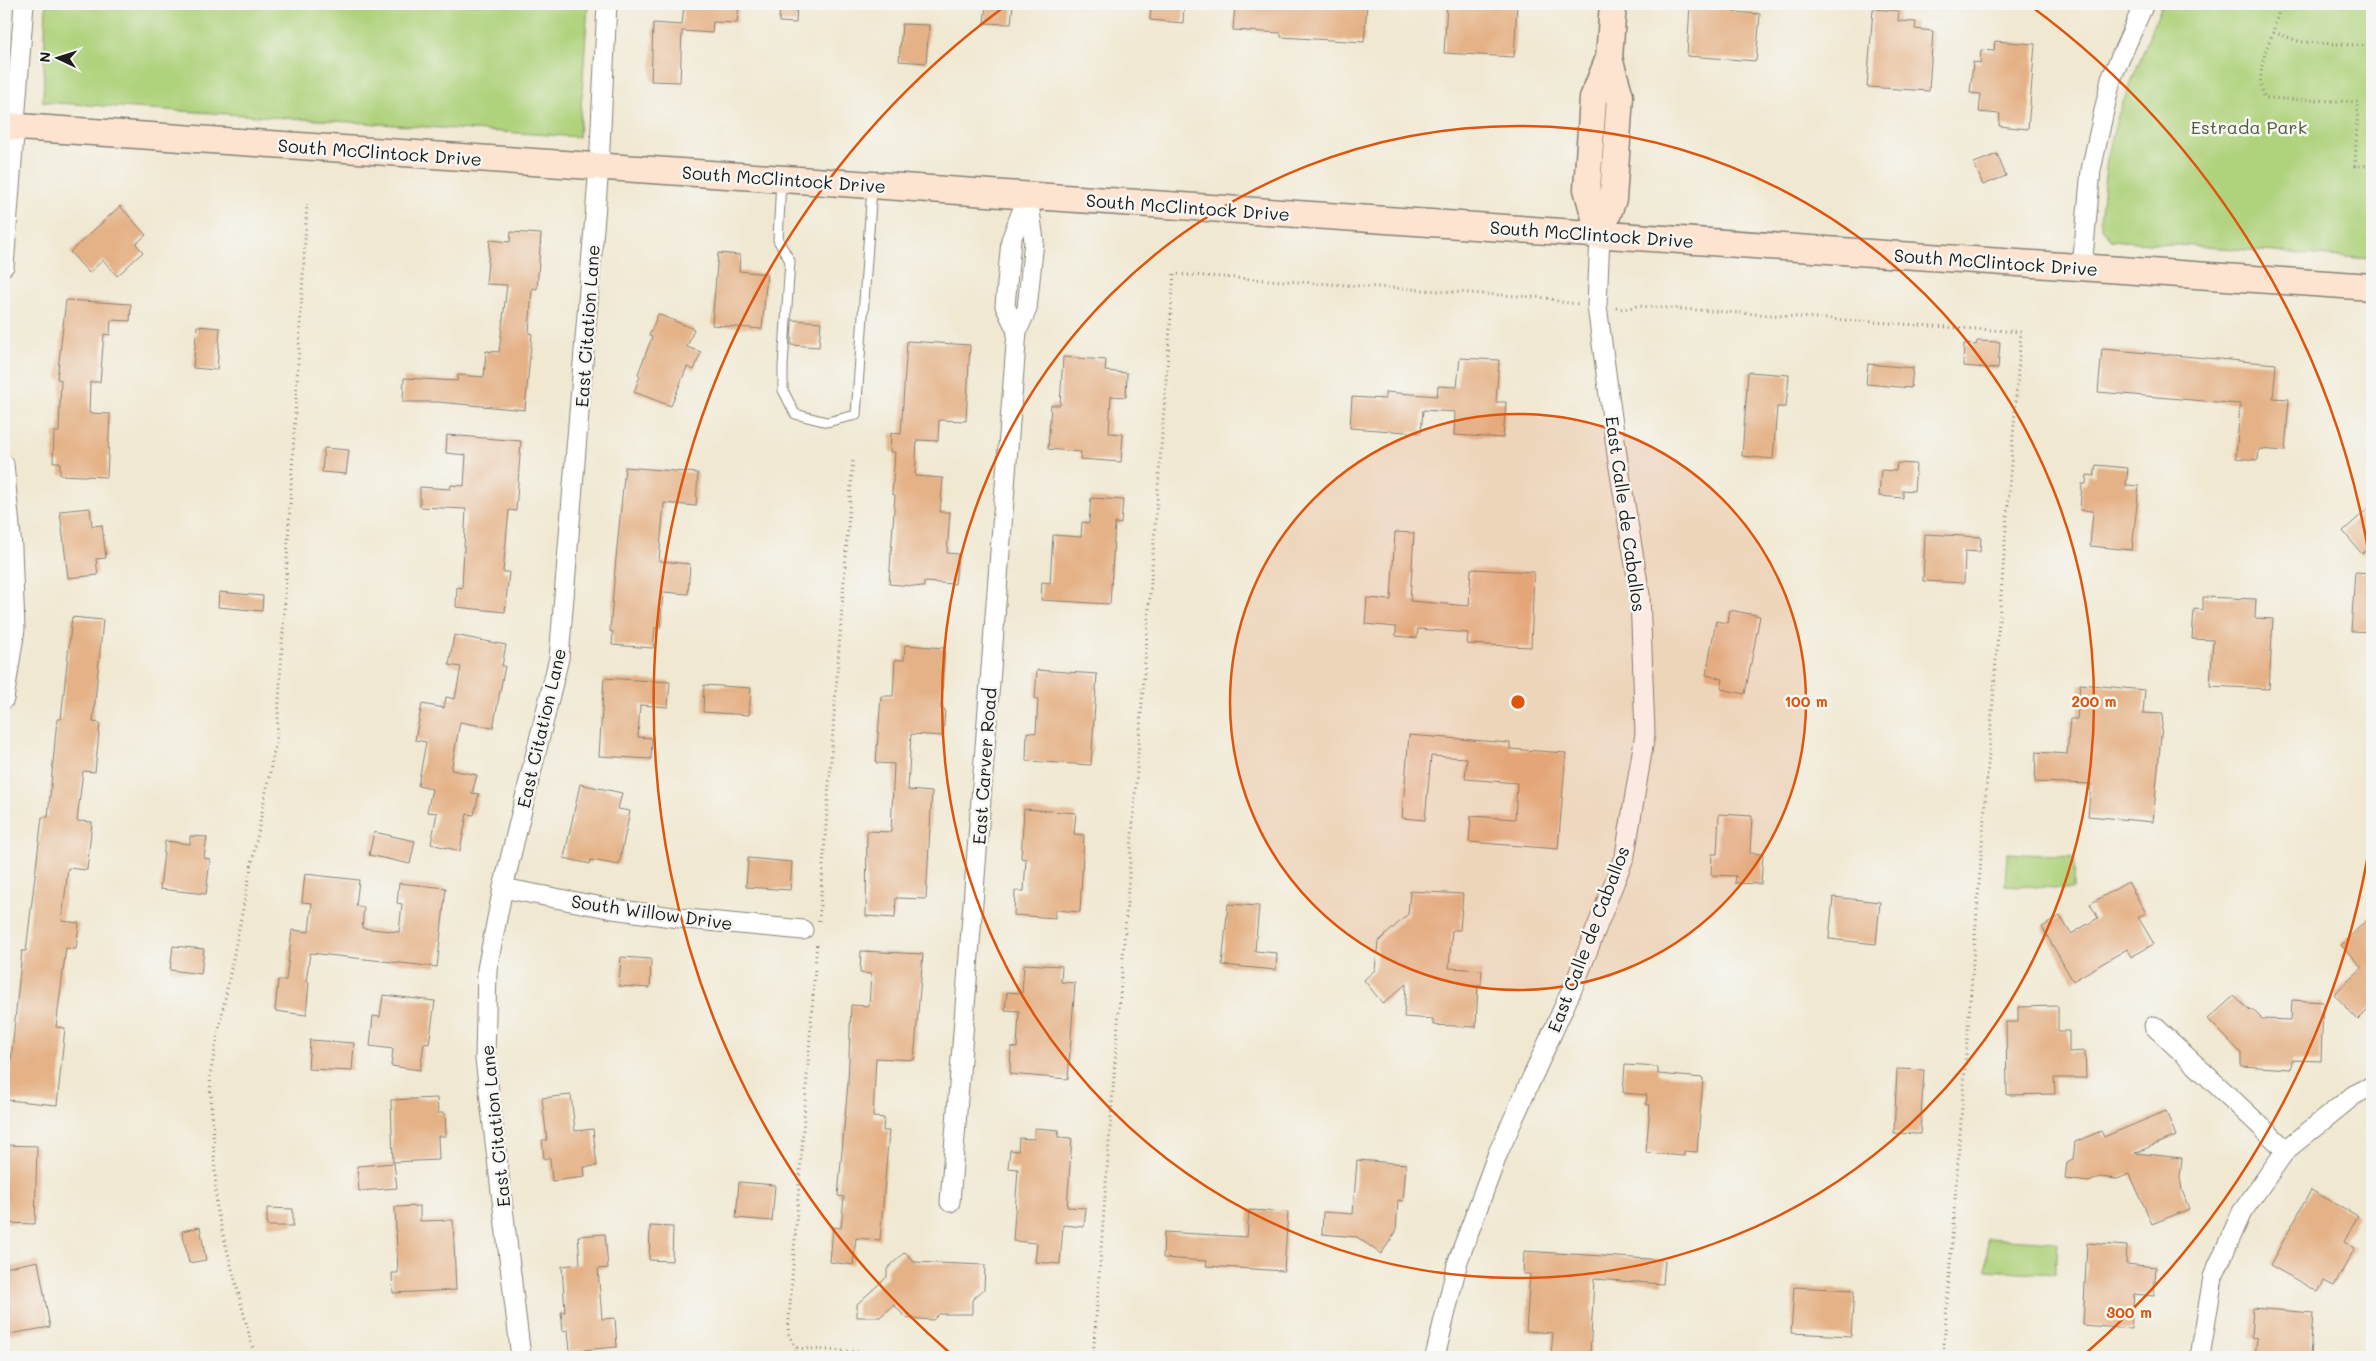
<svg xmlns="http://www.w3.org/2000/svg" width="2376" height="1361" font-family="Mali,sans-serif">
<rect width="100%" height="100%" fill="#f6f6f2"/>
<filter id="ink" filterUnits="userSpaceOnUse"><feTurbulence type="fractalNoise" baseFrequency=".02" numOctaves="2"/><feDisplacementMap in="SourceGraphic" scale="10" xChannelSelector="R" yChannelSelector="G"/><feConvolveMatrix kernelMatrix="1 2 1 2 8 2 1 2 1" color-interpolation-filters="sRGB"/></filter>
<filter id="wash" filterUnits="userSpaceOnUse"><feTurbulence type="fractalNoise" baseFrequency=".0096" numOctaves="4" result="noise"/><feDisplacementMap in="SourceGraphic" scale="20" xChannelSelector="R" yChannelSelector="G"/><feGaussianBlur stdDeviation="1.12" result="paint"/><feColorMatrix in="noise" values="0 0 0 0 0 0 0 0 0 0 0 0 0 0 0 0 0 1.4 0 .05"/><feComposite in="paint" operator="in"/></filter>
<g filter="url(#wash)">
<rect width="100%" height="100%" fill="#f0e8d1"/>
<g fill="#afd27b" stroke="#66774c">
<path d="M46,4H588L579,137L43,102Z"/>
<path d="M2162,4H2372V259L2110,240L2103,230L2100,220L2107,159L2117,118Z"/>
<path d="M2007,853L2075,857L2074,889L2005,885Z"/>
<path d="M1988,1238L2057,1242L2055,1274L1986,1270Z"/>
</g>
<g id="blocks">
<g fill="#e5b287">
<path d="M684,4H739L737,23L713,22L712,33L682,31L680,82L651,81L653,23L682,25Z"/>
<path d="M780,4H797L796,23L779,22Z"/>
<path d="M986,4H1013L1011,24L984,23Z"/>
<path d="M1151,4H1184L1183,23L1150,20Z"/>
<path d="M1235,4L1270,6V4H1367L1364,42L1281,37V33L1233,30Z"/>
<path d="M1447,4H1517L1514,57L1444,53Z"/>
<path d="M1690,4H1735L1734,12L1760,14L1756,61L1687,56Z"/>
<path d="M1873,9L1899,11L1898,21L1916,22L1915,29L1933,31L1929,91L1867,87Z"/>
<path d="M902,24L929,25L926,63L899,61Z"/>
<path d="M1995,41L2035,44L2028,129L1999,126L2000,114L1979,112L1981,94L1970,93L1973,62L1980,63L1981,50L1994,51Z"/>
<path d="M1997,154L2006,176L1983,185L1974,163Z"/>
<path d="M120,206L146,235L136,244L143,252L117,276L103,260L89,273L70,252Z"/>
<path d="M511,232L541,234L537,289L532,288L529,333L532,334L525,410L438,402H403L404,378L457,381L458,375L484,377L486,351L499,352L507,285L486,284L490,240L510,242Z"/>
<path d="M718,253L740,255L739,271L767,274L762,329L712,325Z"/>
<path d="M66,300L131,304L130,321L111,320L110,335L104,334L100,382H90L89,413L110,414L107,477L60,475V462H53L54,432H59L61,380L57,379Z"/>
<path d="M658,314L694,329L687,347L701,352L694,370L687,367L671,406L634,392L640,376L638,374L652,337L649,336Z"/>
<path d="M792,320L821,322L819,347L791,345Z"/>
<path d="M197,326L220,328L217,370L193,368Z"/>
<path d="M907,341L970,345L966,421L939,420L938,441L917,440L915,476L943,478L940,512H950L947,553L958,554L955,584L924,582V587L889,584L895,495L892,494L895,452H890L891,433L901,434Z"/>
<path d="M1977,341L2000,342L1998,369L1963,366L1964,344L1976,345Z"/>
<path d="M2102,349L2276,364L2273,398L2289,399L2285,451L2259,449L2258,460L2236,458L2240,404L2098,392Z"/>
<path d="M1063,357L1106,360L1105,371L1127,373L1126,397L1111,396L1109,433L1123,434L1121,462L1080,459L1081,452L1048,449L1051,405H1060Z"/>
<path d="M1460,358L1499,360L1496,402H1506L1503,438L1454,435L1455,412L1423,410L1421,433L1350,428L1352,397L1385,399V392L1437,396L1438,386L1457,387Z"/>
<path d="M1868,364L1913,368L1911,388L1866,384Z"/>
<path d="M1748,372L1789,375L1786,407H1777L1773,459L1742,456Z"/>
<path d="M447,435L521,441L516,511L509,510L503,572H509L505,612L456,607L457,587L462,588L466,509L420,507V487L450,489L451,485L464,486L466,455L446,453Z"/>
<path d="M324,448L349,450L346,474L322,472Z"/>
<path d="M1897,463L1916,464L1914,491L1903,490V498L1879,496L1881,470L1896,471Z"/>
<path d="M2096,465L2128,468L2126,485L2139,486L2132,550L2090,546L2093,511L2080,510L2082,484H2086L2087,475L2094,476Z"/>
<path d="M625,467L698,473L696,506L664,503L659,561L690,564L688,594L663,592L660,628H655L653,648L612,645L613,632L610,631L616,558Z"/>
<path d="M1091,498L1123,500L1121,524L1115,523L1110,604L1041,600L1042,582L1050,583L1053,535L1081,537L1082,522L1089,523Z"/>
<path d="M2372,505V545L2362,554L2343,531Z"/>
<path d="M90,508L92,526L102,525L106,558L96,559L98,575L68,578L60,511Z"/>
<path d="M1395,532L1414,533L1410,601L1469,606L1471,569L1534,572L1531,647L1467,644L1468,633L1418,629L1417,638L1396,636V627L1365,624L1367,598L1391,600Z"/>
<path d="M1925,534L1981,537L1980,552L1965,551L1964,583L1923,581Z"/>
<path d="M2355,572L2372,573V632L2351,631Z"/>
<path d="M219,592L263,596L262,611L218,607Z"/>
<path d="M2203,597L2256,599L2255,618L2273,619L2269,689L2210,686L2213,640L2192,639L2194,609L2203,610Z"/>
<path d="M1730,610L1760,616L1745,694L1721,689L1723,679L1706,675L1716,621L1727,623Z"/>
<path d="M72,617L103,620L93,722L100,723L95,772L83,771L77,821L92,822L87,870L68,868L62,921L79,923L76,949L66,948L56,1027L65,1028L57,1105L7,1100L22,951H26L42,817H48L57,719H61Z"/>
<path d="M454,635L506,645L502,666H505L493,728L460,722L451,770L477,775L472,793L479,794L474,815L467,814L460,851L431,844L437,813L427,812L432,789L418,786L426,742L415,740L422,704L444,708L446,697L455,699L461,667L449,665Z"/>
<path d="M905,645L945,648L941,709H945L943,736L911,734L908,790L932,792L926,899L896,898L895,918L866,916L867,831L891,832L894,764L876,763L881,696H893L895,660H904Z"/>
<path d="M1037,670L1097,674L1091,765L1026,761L1027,732L1036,733L1038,699L1035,698Z"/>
<path d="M604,678L670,682L668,707L640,705L638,737L652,738L651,759L599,756Z"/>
<path d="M2080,684L2145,690L2143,713L2163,714L2153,822L2088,816L2091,784L2035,782L2036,752L2067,754L2070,719H2077Z"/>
<path d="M704,685L751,688L749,715L703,712Z"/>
<path d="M1409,735L1510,743V749L1566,753L1558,849L1469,842L1471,816L1515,819L1517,783L1465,779L1467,758L1431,756L1425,820L1402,818Z"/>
<path d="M580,784L622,793L618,809L630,811L619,865L591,860L590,864L564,858Z"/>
<path d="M1024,809L1076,813L1074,834L1084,835L1080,912L1055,910V918L1014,915L1015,891H1024L1026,859L1021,858Z"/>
<path d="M1719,814L1752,816L1750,853L1763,854L1761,884L1735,883L1736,876L1711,875L1712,854H1717Z"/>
<path d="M374,832L415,841L410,864L369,855Z"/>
<path d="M190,836L207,837L204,858L210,859L206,894L160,889L165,841L190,844Z"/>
<path d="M748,858L792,862L790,890L746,887Z"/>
<path d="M305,874L359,880L356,906L364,907L362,928L399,932L402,904L397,903L399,883L446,888L437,967L310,953L306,982H309L306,1015L275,1011L278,980H286L292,930L309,932L312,903L302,902Z"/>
<path d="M2128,882L2146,913L2138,917L2154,944L2131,957L2127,949L2073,981L2042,927L2060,916L2071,934L2098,918L2090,904Z"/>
<path d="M1410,891L1463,894L1460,930H1452L1449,968L1482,970L1481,985H1478L1476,1027L1433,1025V1019L1404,1017L1406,984L1383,1004L1364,980L1375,970L1378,942L1408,914Z"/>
<path d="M1833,897L1880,902L1876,944L1829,939Z"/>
<path d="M1228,904L1259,906L1255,951L1277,953L1276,970L1222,965Z"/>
<path d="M2372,915V1006L2358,1020L2334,994L2362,968L2341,945Z"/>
<path d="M173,946L204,949L201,974L170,970Z"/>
<path d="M861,951L923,954L914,1060L876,1058L873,1117L884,1118L883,1131H889L880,1240L856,1238L853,1265L830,1262L833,1227L841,1228L844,1197L838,1196L848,1083L851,1005L869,1006L871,974L860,973Z"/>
<path d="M621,957L651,959L650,988L619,986Z"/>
<path d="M1024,964L1062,966L1061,982L1075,983L1068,1079L1010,1074L1011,1047L1017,1048L1019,1011L1005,1010L1007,992L1022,993Z"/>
<path d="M383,995L435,1001L429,1044L424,1043L420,1070L391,1066L393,1049L370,1046L373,1016L380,1017Z"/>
<path d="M2234,996L2250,1011L2252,1009L2262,1019L2291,1020L2292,1000L2323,1002L2321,1061L2292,1060L2291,1069L2241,1066V1053L2208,1019Z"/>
<path d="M2058,1006V1031H2069V1052L2085,1051L2086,1078H2054L2055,1094L2007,1095L2006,1022H2018V1007Z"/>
<path d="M310,1040L354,1043L352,1071L308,1069Z"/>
<path d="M1625,1065L1658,1067V1074L1703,1078L1697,1152L1684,1151V1156L1646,1153L1650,1105L1646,1104L1647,1095L1623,1093Z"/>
<path d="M1897,1069L1924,1070L1920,1134L1894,1133Z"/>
<path d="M571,1095L575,1131L593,1129L597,1166L584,1167L585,1177L552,1181L550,1158L544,1159L542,1140H547L542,1098Z"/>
<path d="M437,1098L438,1113H445L446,1136H438L439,1160L393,1162L391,1100Z"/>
<path d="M2166,1111L2176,1136L2135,1153L2182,1158L2180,1178L2182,1190L2189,1209L2152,1224L2130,1174L2117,1179L2100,1177L2089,1182L2065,1179L2067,1162L2073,1159L2075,1142L2101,1131L2104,1137Z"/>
<path d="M1035,1128L1059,1130L1058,1137L1072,1138L1067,1207L1086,1208L1084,1227L1063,1225L1060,1264L1035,1262L1037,1243L1013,1241L1018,1169L1008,1168L1010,1150L1018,1151L1019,1138L1034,1139Z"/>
<path d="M4,1145L37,1146L35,1224L4,1223Z"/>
<path d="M1357,1160L1406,1164L1403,1201L1398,1200L1396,1232L1381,1254L1357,1237L1322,1234L1323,1212L1353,1214Z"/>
<path d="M394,1163L397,1188L359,1191L357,1166Z"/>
<path d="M739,1182L775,1185L772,1221L736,1218Z"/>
<path d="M2311,1190L2358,1216L2344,1242L2355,1248L2334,1286L2324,1281L2318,1292L2270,1265Z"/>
<path d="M420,1206V1221L453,1220L456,1290L393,1293L392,1273H398L395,1207Z"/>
<path d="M267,1208L293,1209V1226H267Z"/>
<path d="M1249,1210L1288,1212L1284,1271L1206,1266L1207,1261L1163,1258L1164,1232L1247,1237Z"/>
<path d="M650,1226L673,1227L672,1261L649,1260Z"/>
<path d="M200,1227L206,1260L189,1263L182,1231Z"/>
<path d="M605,1234L608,1268L598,1269L602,1319L615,1318L617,1347L570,1351L568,1330L563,1331L561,1312H565L562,1266L580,1264L578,1236Z"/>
<path d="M2087,1243L2127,1246L2126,1264L2156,1267L2154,1296L2134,1294L2131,1329L2083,1325Z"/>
<path d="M1524,1251L1665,1260L1663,1284L1594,1279L1590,1357L1551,1354L1553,1333L1526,1331L1530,1274H1523Z"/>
<path d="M905,1252L914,1262L985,1265L984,1289L972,1300V1314H939L933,1320L906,1318L894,1305L880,1317H857V1304L887,1277V1269Z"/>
<path d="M38,1261L50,1327L9,1334L4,1305V1268Z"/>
<path d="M1794,1287L1854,1290L1851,1336L1791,1333Z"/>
<path d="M2253,1308L2313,1313L2310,1357H2255L2257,1338L2251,1337Z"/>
</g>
</g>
</g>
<g filter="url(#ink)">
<use href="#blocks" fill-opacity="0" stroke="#868276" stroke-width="1"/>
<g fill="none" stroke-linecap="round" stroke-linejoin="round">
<g stroke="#868276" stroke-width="11">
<path id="lane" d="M781,180L778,240L790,261L783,366V390L795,414L827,422L856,415L872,188"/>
</g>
<g stroke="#868276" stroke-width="21">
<g id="street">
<path d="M4,266L24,4"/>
<path d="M2082,268L2091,170L2111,79L2144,4"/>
<path d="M1017,331L1005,306L1011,240L1027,198"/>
<path d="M4,464L12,548L15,629L4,699"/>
<path d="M503,888L613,909L687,919L803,930"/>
<path d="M2154,1026L2286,1150"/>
<path d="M950,1202L1017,331L1027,309L1034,241L1028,196"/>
<path d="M521,1357L485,1059L487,969L503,888L559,658L599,167L607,4"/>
<path d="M1435,1357L1458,1261L1498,1153L1577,978L1625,855L1645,734L1640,595L1618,462L1597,306L1600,235"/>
<path d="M2200,1357L2213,1277L2242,1212L2286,1150L2354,1095L2372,1086"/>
</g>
</g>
<g stroke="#868276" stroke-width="29">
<g id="secondary">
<path d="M4,126L2372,287"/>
<path d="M1600,235L1587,189L1593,98L1609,58L1613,4"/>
<path d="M1600,235L1613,199L1620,96L1609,58"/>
</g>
</g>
<g stroke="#868276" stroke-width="3" stroke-dasharray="1 4" stroke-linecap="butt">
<path d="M2281,4L2273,32L2301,42L2372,46"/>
<path d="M2273,32C2265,51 2255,78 2265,98L2358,102L2355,166L2372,165"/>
<path d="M1616,308L1624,309L1638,306L2021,332L1943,1357"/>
<path d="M819,921L853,458"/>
<path d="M796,1348L788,1333L817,942"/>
<path d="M255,1357L217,1211L210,1075L277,736L307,204"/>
<path d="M795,1357L796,1348L939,1357"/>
<path d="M1093,1357L1174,274L1549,298L1560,302L1580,304"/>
</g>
<use href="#lane" stroke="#fff" stroke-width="9"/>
<use href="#street" stroke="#fff" stroke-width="19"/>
<use href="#secondary" stroke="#fde4d1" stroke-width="26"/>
</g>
</g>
<circle cx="1518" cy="702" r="288" fill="#de560d" fill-opacity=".12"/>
<g fill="none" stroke="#de560d" stroke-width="2.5">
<circle cx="1518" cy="702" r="288"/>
<circle cx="1518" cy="702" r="576"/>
<path d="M2371 837A864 864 0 0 1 2085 1354M951 1354A864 864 0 0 1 1004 7M2032 7A864 864 0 0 1 2371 567"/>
</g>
<g text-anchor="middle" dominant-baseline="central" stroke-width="5" stroke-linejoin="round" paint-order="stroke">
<g font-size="18" fill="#4f5c3d" stroke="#f6f6f2">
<text x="2249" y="127">Estrada Park</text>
</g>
<g font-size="18" fill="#1c1c1c" stroke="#f6f6f2">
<text transform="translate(380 152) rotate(4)">South McClintock Drive</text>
<text transform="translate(784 179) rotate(4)">South McClintock Drive</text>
<text transform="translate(1188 207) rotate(4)">South McClintock Drive</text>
<text transform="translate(1592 234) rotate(4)">South McClintock Drive</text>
<text transform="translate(1996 262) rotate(4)">South McClintock Drive</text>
<text transform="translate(587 326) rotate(-86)">East Citation Lane</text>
<text transform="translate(1626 514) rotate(82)">East Calle de Caballos</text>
<text transform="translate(541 728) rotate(-77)">East Citation Lane</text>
<text transform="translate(984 766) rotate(-86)">East Carver Road</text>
<text transform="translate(652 912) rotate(8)">South Willow Drive</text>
<text transform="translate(1588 939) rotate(-69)">East Calle de Caballos</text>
<text transform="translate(495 1126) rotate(-96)">East Citation Lane</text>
</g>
</g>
<circle cx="1518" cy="702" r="8" fill="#de560d" stroke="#f6f6f2" stroke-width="2.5"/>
<g font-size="15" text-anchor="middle" font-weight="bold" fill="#de560d" stroke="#f6f6f2" stroke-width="5" stroke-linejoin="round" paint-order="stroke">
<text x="1806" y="707">100 m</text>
<text x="2094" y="707">200 m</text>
<text x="2129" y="1318">300 m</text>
</g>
<rect width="2376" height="1361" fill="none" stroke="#f6f6f2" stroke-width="20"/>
<g transform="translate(58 58) rotate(274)" stroke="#f6f6f2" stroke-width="4" paint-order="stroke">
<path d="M0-4L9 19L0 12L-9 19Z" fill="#1c1c1c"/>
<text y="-8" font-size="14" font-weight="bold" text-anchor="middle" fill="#1c1c1c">N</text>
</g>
</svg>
